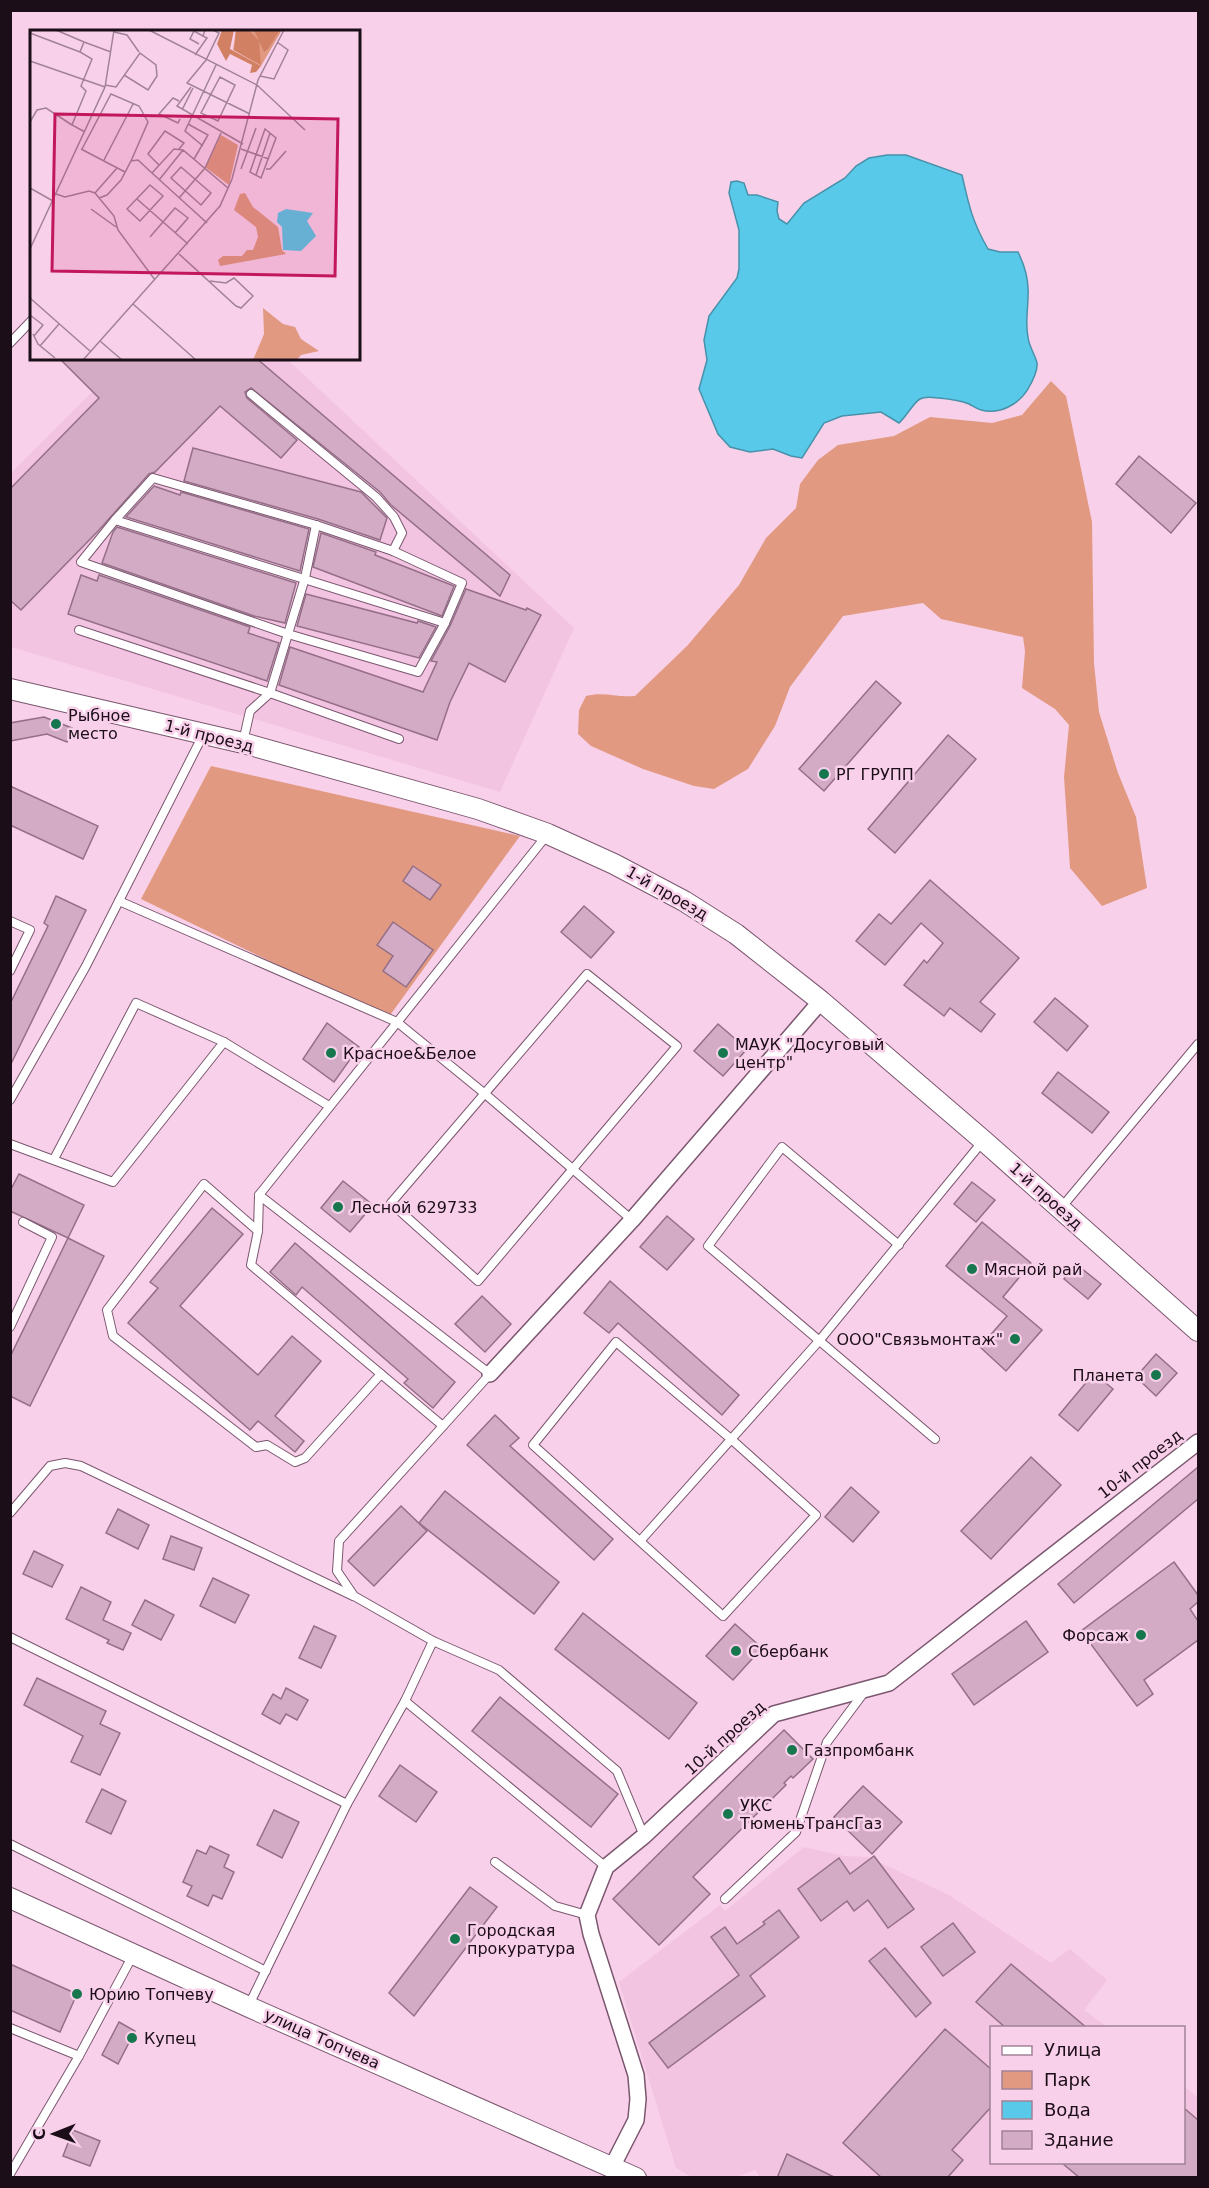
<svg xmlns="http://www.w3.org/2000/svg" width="1209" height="2188" font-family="'DejaVu Sans',sans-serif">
<rect width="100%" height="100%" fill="#f9d0ea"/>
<g fill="#f3c3e2">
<path d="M125,359H287L574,628L500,792L11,647L10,474Z"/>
<path d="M804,1847L844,1856L868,1857L949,1895L1051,1963L1070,1949L1107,1980L1084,2010L1107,2027L992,2028V2162H1184V2086L1198,2098V2177L761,2178L755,2170L736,2177H692L676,2168L619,1982L720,1905L725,1911Z"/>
</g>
<g fill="#e19a81">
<path d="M1051,381L1066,396L1092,522L1094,663L1099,712L1118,773L1136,817L1147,888L1102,906L1070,868L1064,777L1069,725L1055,709L1022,688L1025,651L1023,637L941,619L923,603L843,616L790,687L775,726L748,769L714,789L694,786L643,769L591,746L578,734L579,710L586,696C604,691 616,698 635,696L687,646L739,585L766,538L796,508L800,484L818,460L838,445L894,436L930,417L992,423L1022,415Z"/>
<path d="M211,766L520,836L388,1018L141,899Z"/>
</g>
<path fill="#59c9e9" stroke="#4791aa" stroke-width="1.5" d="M887,155H906L962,175C969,206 972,221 988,249L1000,252H1018C1025,266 1029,281 1028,296C1028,310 1025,323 1028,337C1029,347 1035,354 1037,363C1038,371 1032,382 1028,389C1019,404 1000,415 981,410C977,409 973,406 969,404C959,400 948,399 938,398C932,397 925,396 920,399C913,403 907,416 899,423L881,412L842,416L824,423L802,458L791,456L773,449L750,452L730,447L718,434L699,389L707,360L704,340L709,316L737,278L739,269V230L729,193L731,182L737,181L744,183L748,195H757L778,202L777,211L779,219L787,224L804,203L845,178L856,166L869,158Z"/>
<g fill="#d3abc5" stroke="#946f87" stroke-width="1.5">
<path d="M59,358H256L510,575L500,596L391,505L380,492L251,388L245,392L247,398L297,440L281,458L220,406L155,472L149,474L99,530L21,610L10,600V489L99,398Z"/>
<path d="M193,448L361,492L387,518L380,540L318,519L184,481Z"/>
<path d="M1139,456L1196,503L1171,533L1116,484Z"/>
<path d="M154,486L180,495L181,492L309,529L300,571L126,517Z"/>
<path d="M117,527L296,583L285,623L254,616L102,563L113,532Z"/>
<path d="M321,533L376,552L375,555L454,586L442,616L313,567Z"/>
<path d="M81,575L97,581L99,575L250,627L248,633L279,643L267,681L68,614Z"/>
<path d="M466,589L526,610L527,608L541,615L505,682L469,663L450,702L437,740L279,685L290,647L423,692L437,662L431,661L450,626Z"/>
<path d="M306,594L417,623L418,621L436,627L419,658L297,626Z"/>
<path d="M876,681L901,703L824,791L799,769Z"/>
<path d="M44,717L72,728L67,742L47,734L10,741V723Z"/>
<path d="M948,735L976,759L895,853L868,829Z"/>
<path d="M10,786L98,826L83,859L10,825Z"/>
<path d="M413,866L441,885L430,900L403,881Z"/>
<path d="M930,880L1019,958L980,1002L995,1014L981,1032L950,1008L944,1016L904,985L924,960L927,963L943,943L921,923L885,965L856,941L879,914L891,924Z"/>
<path d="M56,896L86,910L10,1066V1004L48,926L44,923Z"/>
<path d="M584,906L614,932L591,958L561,932Z"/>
<path d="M393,922L433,950L406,987L383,971L393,956L377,945Z"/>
<path d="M1055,998L1088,1026L1067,1051L1034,1022Z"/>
<path d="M327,1023L359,1047L334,1082L303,1059Z"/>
<path d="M718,1024L747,1049L723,1076L694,1051Z"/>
<path d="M1058,1072L1109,1112L1092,1133L1042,1093Z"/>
<path d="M19,1174L84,1205L68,1238L10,1211V1191Z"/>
<path d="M343,1181L373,1205L350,1232L321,1208Z"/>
<path d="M972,1182L995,1200L976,1222L954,1204Z"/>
<path d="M212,1208L243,1234L180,1306L258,1375L292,1336L321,1361L275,1416L304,1441L295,1452L258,1421L250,1430L128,1323L158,1288L150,1282Z"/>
<path d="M667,1216L694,1239L667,1270L640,1247Z"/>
<path d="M982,1222L1031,1263L1003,1297L1042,1330L1006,1371L980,1347L1007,1316L946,1266Z"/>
<path d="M68,1238L104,1256L30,1406L10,1396V1357Z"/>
<path d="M295,1243L455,1382L433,1408L404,1383L408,1379L302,1287L296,1295L270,1272Z"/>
<path d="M1076,1264L1101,1284L1088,1299L1064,1279Z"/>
<path d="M610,1281L739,1395L722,1415L618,1323L609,1333L584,1313Z"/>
<path d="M482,1296L511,1324L485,1352L455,1324Z"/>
<path d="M1156,1354L1177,1373L1156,1396L1136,1377Z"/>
<path d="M1094,1373L1113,1389L1078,1431L1059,1415Z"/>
<path d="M495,1415L519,1438L510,1446L613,1539L594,1560L467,1445Z"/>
<path d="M1031,1457L1061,1485L991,1559L961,1531Z"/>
<path d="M1198,1467V1499L1074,1603L1058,1584Z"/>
<path d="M851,1487L879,1512L853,1542L825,1517Z"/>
<path d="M445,1491L559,1582L534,1614L419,1523Z"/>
<path d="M401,1506L427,1531L374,1586L348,1561Z"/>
<path d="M118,1509L149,1525L138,1549L106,1533Z"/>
<path d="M171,1536L202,1548L194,1570L163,1559Z"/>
<path d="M34,1551L63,1565L52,1587L23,1574Z"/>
<path d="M1174,1562L1198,1595V1602L1190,1609L1198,1621V1640L1144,1680L1153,1694L1137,1706L1081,1631Z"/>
<path d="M213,1578L249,1595L235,1623L200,1606Z"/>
<path d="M81,1587L111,1602L103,1620L131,1633L123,1650L107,1643L109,1640L66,1619Z"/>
<path d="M145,1600L174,1615L161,1640L132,1625Z"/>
<path d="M583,1613L697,1703L669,1739L555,1649Z"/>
<path d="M1026,1621L1048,1652L974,1705L952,1674Z"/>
<path d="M735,1624L762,1648L733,1680L706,1656Z"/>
<path d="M314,1626L336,1636L321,1668L299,1658Z"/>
<path d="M37,1678L106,1711L100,1724L120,1733L100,1775L71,1762L83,1736L24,1705Z"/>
<path d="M286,1688L308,1700L297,1720L286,1714L280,1724L262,1714L273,1694L281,1699Z"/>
<path d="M500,1697L618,1794L591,1827L472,1731Z"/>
<path d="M784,1730L813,1759L793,1778L791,1776L784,1783L786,1785L693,1877L710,1894L659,1945L613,1899Z"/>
<path d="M400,1765L437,1792L416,1822L379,1796Z"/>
<path d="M863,1786L902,1822L872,1854L834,1817Z"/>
<path d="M102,1789L126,1801L111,1834L86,1822Z"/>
<path d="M274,1810L299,1822L282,1858L257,1845Z"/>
<path d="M210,1846L229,1855L224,1867L234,1872L222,1899L213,1895L208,1906L187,1896L192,1886L183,1882L197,1850L206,1854Z"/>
<path d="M874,1856L914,1909L888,1928L868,1900L854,1911L847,1901L821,1921L798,1889L839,1858L850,1874Z"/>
<path d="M470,1887L497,1907L414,2016L389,1993Z"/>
<path d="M779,1910L799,1937L750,1976L765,1996L668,2068L649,2043L739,1975L711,1937L725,1927L737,1944L765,1924L763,1922Z"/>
<path d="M953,1923L975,1952L943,1976L921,1947Z"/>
<path d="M885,1948L931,2003L916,2017L869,1961Z"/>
<path d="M10,1964L77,1994L60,2032L10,2010Z"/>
<path d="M1011,1964L1087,2028H1006L976,2002Z"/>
<path d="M119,2022L135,2031L118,2064L102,2055Z"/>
<path d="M945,2029L992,2070V2106L952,2150L963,2160L947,2178H882L843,2143Z"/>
<path d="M1184,2108L1198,2120V2178H1080L1062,2163H1184Z"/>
<path d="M73,2130L100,2141L90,2166L63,2156Z"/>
<path d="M787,2154L836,2178H777Z"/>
</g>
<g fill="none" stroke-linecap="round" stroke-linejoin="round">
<g stroke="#7b576f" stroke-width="10">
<g id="service">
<path d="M10,343L32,320"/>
<path d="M251,394L376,497L394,517L402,533L393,551"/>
<path d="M153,478L316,525L393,551L462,583L445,623L418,672L288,634L81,562L115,520Z"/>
<path d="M115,520L445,623"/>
<path d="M79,630L270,693L399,739"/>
<path d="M243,742L250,711L270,693L305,578L316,525"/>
<path d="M547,835L259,1195L258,1231L251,1265L443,1426L339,1541L337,1571L354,1596L433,1641L499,1670L617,1771L644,1836"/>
<path d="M119,901L397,1022L484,1093L632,1220"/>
<path d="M10,921L30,930L10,971"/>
<path d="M587,974L677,1046L478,1281L391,1203Z"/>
<path d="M10,1100L86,966L203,735"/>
<path d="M10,1144L113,1182L224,1042"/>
<path d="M54,1159L136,1003L224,1042L329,1106"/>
<path d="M259,1195L490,1374L443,1426"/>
<path d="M1061,1208L1198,1044"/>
<path d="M258,1231L204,1184L107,1310L113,1336L256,1447L267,1445L295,1462L305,1458L381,1374"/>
<path d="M899,1245L782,1147L708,1246L935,1439"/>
<path d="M10,1327L52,1237L23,1222"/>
<path d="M616,1342L731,1439L816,1515L723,1616L533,1445Z"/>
<path d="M10,1513L50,1466L65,1463L81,1466L353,1596"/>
<path d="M641,1540L819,1341L983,1141"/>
<path d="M10,1637L347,1804"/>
<path d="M405,1701L606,1867"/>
<path d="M10,1844L266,1971"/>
<path d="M495,1862L555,1906L587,1915"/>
<path d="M725,1899L796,1832L827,1742L865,1691"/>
<path d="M249,2005L347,1804L405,1701L433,1641"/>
<path d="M10,2028L79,2056L133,1955"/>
<path d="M10,2174L79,2056"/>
</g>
</g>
<g stroke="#7b576f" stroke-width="18">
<g id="minor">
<path d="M490,1374L632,1220L821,1001"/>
<path d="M612,2167L636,2120L638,2099L636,2075L591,1934L587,1915L606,1867L644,1836L774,1714L889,1683L1198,1442"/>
</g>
</g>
<g stroke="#7b576f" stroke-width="22">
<g id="tertiary">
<path d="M10,689L243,743L478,809L548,834L614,864L684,901L736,934L821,1001L984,1141L1198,1331"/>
<path d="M10,1898L249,2007L636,2178"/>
</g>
</g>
<use href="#service" stroke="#fff" stroke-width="8"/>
<use href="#minor" stroke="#fff" stroke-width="15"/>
<use href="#tertiary" stroke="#fff" stroke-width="20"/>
</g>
<g fill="#16774f" stroke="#f9d0ea" stroke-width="2">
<circle cx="56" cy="724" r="6"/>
<circle cx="824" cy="774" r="6"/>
<circle cx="331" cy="1053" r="6"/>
<circle cx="723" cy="1053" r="6"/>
<circle cx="338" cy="1207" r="6"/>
<circle cx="972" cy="1269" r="6"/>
<circle cx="1015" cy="1339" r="6"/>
<circle cx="1156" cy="1375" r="6"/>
<circle cx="1141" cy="1635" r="6"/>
<circle cx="736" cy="1651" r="6"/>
<circle cx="792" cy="1750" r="6"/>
<circle cx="728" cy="1814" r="6"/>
<circle cx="455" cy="1939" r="6"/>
<circle cx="77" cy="1994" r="6"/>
<circle cx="132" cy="2038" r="6"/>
</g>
<g text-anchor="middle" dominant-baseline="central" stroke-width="5" stroke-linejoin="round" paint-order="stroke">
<g font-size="16" fill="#1c0e18" stroke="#f9d0ea" text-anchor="start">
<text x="68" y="715">Рыбное<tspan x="68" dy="18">место</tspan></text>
<text x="836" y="774">РГ ГРУПП</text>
<text x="735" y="1044">МАУК "Досуговый<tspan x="735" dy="18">центр"</tspan></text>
<text x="343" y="1053">Красное&amp;Белое</text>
<text x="350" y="1207">Лесной 629733</text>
<text x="984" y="1269">Мясной рай</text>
<text x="1003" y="1339" text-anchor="end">ООО"Связьмонтаж"</text>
<text x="1144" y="1375" text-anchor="end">Планета</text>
<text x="1129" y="1635" text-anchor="end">Форсаж</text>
<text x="748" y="1651">Сбербанк</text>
<text x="804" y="1750">Газпромбанк</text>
<text x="740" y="1805">УКС<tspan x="740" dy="18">ТюменьТрансГаз</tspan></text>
<text x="467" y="1930">Городская<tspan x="467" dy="18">прокуратура</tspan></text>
<text x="89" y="1994">Юрию Топчеву</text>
<text x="144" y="2038">Купец</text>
</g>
<g font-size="16" fill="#1c0e18" stroke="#f9d0ea">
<text transform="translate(209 736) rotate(14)">1-й проезд</text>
<text transform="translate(667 893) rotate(30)">1-й проезд</text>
<text transform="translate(1046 1196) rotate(42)">1-й проезд</text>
<text transform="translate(1140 1464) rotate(-38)">10-й проезд</text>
<text transform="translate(725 1738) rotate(-42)">10-й проезд</text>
<text transform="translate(322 2039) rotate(24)">улица Топчева</text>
</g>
</g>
<g transform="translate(30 30)">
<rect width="330" height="330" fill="#f9d0ea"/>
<path d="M206,0H252L231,36L203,20ZM191,105L208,115L199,155L175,137ZM215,163L223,177L248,197L252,220L256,224L190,236L188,230L193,226H212L217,220H223L228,207L226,197L204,180L210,164ZM233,278L253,294L265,297L271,309L289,321L271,325L267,330H223L234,304Z" fill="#e19a81"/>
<path d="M192,0H204L200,19L231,36L226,42L220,43L222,35L200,24L196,31L187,14ZM206,0H219L229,11L231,35L204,20ZM250,0L238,19L234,22L224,0Z" fill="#d28064"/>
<path d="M256,179L283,183L277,191L286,206L271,221L253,220L252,197L247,192L248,183Z" fill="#59c9e9"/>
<path fill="none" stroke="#a18296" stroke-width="1.5" d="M26,0L54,12M119,0L227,55L275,100M183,0L189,3L176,30L157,53L220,84M84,2L97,5L109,22M0,3L50,22M169,14L160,9L164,1L173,6M165,25L177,8L173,6L175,0M0,31L75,57M230,46L244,49L258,20L247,12M190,47L205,55L188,91L171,83ZM75,55L86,57L110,23L126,35L127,46L118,60L94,45M161,57L147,76L213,114M149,71L143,68L129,84L148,93L150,89M152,80L163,58M0,92L7,80L16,78L42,95M158,94L178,105L164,129M235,99L246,108L231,148L220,142ZM55,102L42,95L56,61L51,56L62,29L50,22L54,12L81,22M173,116L155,101L186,35M51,119L95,142M52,119L81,64L109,76L118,92L101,131M211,119L239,129M74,130L103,74M129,135L118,124L135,101L154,113L149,119M151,137L181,163L171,175L141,148ZM211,139L226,98M236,139H240L256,121M122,143L177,193M226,145L240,103M129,150L153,120M120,155L133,166L110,191L97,179ZM0,158L23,171M65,163L87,138M26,164L35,167L59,161L65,163L84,186L88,200L125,250M69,168L77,165L91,150L101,131L108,130L122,143L144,119L153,120L198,158M149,168L175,138L191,103M107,169L158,214M61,179L86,197M120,207L145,178L158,188L145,203M0,219L75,57L84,0M149,224L206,276L211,278L223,266L204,248L196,253L180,251M0,268L60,321M103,274L166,330M0,285L13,295L4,306M3,304L8,314L25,328M70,311L92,330M10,316L29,294M53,330L190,176L202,149L228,50L254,0"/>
<path fill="#c2185b" fill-opacity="0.15" stroke="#c2185b" stroke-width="3" d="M25,84L308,89L305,246L22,241Z"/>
<rect width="330" height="330" fill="none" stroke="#1c0e18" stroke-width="3"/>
</g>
<rect width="1209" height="2188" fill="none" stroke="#1c0e18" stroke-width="24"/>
<rect x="990" y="2026" width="195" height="138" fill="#f9d0ea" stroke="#a18296" stroke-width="1.5"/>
<rect x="1002" y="2046" width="30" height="9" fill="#ffffff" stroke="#a18296" stroke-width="1.5"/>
<text x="1044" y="2056" font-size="18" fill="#1c0e18">Улица</text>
<rect x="1002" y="2071" width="30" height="18" fill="#e19a81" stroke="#a18296" stroke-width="1.5"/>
<text x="1044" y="2086" font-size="18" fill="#1c0e18">Парк</text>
<rect x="1002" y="2101" width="30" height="18" fill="#59c9e9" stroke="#a18296" stroke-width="1.5"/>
<text x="1044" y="2116" font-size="18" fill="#1c0e18">Вода</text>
<rect x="1002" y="2131" width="30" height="18" fill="#d3abc5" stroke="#a18296" stroke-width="1.5"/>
<text x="1044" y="2146" font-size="18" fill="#1c0e18">Здание</text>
<g transform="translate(54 2134) rotate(269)" stroke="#f9d0ea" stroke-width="4.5" paint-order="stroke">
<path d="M0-4.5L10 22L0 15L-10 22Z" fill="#1c0e18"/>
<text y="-9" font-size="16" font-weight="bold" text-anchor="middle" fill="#1c0e18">С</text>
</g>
</svg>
